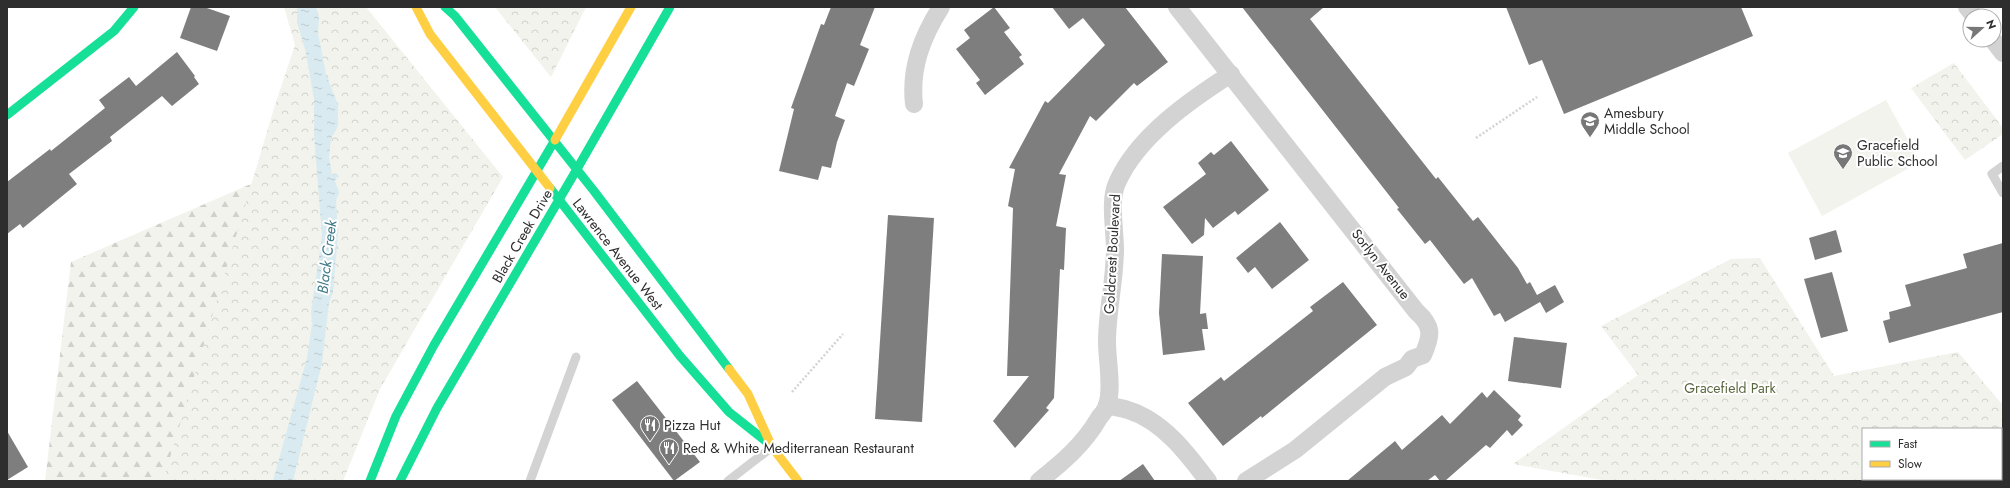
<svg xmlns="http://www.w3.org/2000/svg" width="2010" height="488" font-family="Jost,sans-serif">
<defs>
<pattern id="forest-firs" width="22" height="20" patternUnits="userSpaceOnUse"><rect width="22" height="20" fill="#f1f3ec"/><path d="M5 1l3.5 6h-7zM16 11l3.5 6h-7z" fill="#cfd1cb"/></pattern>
<pattern id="park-crowns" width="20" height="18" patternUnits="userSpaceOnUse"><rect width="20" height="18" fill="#f1f3ec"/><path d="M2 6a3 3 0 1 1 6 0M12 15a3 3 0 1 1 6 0" fill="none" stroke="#cfd1cb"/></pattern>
<pattern id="water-ripples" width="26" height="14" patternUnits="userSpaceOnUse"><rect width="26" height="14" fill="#d9ebf0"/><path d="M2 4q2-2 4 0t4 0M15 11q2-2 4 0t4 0" fill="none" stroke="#bbcace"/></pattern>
</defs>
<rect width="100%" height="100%" fill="#fff"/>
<path fill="#f1f3ec" d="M1886,100L1920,162L1822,216L1788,153Z"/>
<path fill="url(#forest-firs)" d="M260,180L186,481H45L71,262Z"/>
<g fill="url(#park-crowns)" fill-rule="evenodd">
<path d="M284,7H366L503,177L380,389L343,481H163L275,105L295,45Z"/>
<path d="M495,7H586L551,77Z"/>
<path d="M1954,63L2003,128V134L1965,160L1911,88Z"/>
<path d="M1760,258L1834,376L1958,352L2001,403L2003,402V481H1608L1513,464L1638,375L1601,326L1731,259ZM1863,429H2001V479H1863Z"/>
</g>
<path fill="url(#water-ripples)" d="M297,7H316L319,18L318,33L326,74L338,105V126L331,139L329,157L332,174L334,175L336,173L338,176L335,181L339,192L336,201L338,234L333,292L329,303L322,363L293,481H273L307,358L312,324L311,312L322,236L314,135V99L306,53L297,22Z"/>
<g fill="#7e7e7e">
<path d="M191,7H204L230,16L217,51L180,38Z"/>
<path d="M831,7H875L860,45L869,49L854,86L847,83L835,116L845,120L837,142L831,168L822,166L818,180L779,171L794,109L791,108L821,24L824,25Z"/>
<path d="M994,7L1010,28L1004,32L1022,55L1019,57L1024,64L985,95L976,83L980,80L956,49L970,38L964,30Z"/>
<path d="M1052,7H1125L1168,62L1137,86L1134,83L1096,121L1090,116L1059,174L1066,175L1056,226L1066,228L1064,270L1060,269L1054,398L1046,408L1049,410L1015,448L993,421L1029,376H1007L1013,208L1008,206L1015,169L1009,168L1045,101L1048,103L1105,45L1083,18L1069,29Z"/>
<path d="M1242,7H1324L1310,19L1436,179L1438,177L1473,221L1478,217L1518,268L1527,284L1530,282L1537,295L1555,285L1564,302L1546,313L1540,302L1505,322L1500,313L1494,316L1472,278L1464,284L1430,240L1425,244L1397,209L1399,208Z"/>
<path d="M1506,7H1741L1753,36L1564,114L1542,60L1529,65Z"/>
<path d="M177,52L195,76L194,77L199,84L172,106L162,96L110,137L112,141L69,174L77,184L23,228L20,224L7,234V182L50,149L51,151L105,108L99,100L129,77L136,86Z"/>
<path d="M1231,141L1269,190L1238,215L1235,211L1213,228L1205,218L1204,235L1192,244L1163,207L1206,174L1198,163L1211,152L1214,155Z"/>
<path d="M888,215L934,218L922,422L875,419Z"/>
<path d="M1280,222L1309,260L1272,289L1255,267L1248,273L1236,258Z"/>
<path d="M1836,230L1842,252L1815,260L1809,238Z"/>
<path d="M2003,243V312L1889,343L1883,321L1890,319L1889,312L1911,306L1905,285L1967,268L1963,254Z"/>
<path d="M1162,254L1203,256L1200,314L1206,313L1208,329H1202L1205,350L1163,355L1159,313Z"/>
<path d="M1832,272L1848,331L1821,338L1804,279Z"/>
<path d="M1343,282L1377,325L1262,418L1261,416L1223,446L1188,403L1221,377L1224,381L1313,311L1310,307Z"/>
<path d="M1514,337L1567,343L1561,388L1508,381Z"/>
<path d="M637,381L700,462L674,481L612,400Z"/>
<path d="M1494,390L1521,416L1518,420L1523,425L1512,436L1507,430L1490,448L1486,445L1445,481H1440L1435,475L1427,481H1347L1395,441L1402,450L1442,415L1450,424L1482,392L1487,398Z"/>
<path d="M7,431L28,467L7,480Z"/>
<path d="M1143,464L1155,481H1119Z"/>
</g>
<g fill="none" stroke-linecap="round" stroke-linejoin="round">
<g stroke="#d3d3d3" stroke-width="2.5" stroke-dasharray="2 2" stroke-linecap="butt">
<path d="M1476,138L1537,97"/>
<path d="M792,392L843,334"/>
</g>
<g stroke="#d3d3d3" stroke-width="9">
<path d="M2003,166L1992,174L2003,193"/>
<path d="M530,481L576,357"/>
<path d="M728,481L772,447"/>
</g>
<g stroke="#d3d3d3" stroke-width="18">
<path d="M1177,7L1416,311C1433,326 1432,335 1423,355L1412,359L1406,367L1385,377L1295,450L1246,481"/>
<path d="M1967,7L1974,16"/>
<path d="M1993,40L2003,53"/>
<path d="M914,104C910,68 922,37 941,7"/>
<path d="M1107,405C1114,407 1122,408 1128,410C1163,421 1187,453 1208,481"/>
<path d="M1039,481C1063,462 1084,444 1099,418C1102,414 1106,410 1107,405C1113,390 1107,359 1107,342C1107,311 1115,280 1115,249C1115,230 1109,200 1117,183C1137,137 1190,100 1231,74"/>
</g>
<g stroke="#16e098" stroke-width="9">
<path d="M445,7L455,16L594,191L729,369"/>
<path d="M7,115L114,31L134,7"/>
<path d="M577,169L670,7"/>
<path d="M550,188L680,356L729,412L768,443"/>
<path d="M370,481L396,416L434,345L555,140"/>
<path d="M400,481L437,408L577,169"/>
</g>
<g stroke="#ffcf43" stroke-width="9">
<path d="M416,7L430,34L550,188"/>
<path d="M555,140L631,7"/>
<path d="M729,369L748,394L772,447L798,481"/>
</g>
</g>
<defs>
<g id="school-pin" transform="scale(1)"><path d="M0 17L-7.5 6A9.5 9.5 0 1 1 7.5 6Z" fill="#777" stroke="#fff"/><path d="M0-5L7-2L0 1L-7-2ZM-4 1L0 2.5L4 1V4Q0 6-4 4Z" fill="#fff"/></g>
<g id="restaurant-pin" transform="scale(1)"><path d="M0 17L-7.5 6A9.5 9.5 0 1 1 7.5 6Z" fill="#777" stroke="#fff"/><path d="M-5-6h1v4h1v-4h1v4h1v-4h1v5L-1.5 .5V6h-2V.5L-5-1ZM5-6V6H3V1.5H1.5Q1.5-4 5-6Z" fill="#fff"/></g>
</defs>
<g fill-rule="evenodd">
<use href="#school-pin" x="1590" y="121"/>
<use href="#school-pin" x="1843" y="153"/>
<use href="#restaurant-pin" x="650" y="425"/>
<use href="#restaurant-pin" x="669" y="448"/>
</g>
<g text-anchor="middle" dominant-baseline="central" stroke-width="4" stroke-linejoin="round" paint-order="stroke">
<g font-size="14" fill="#2e2e2e" stroke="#fff" text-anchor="start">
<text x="1604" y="113">Amesbury<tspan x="1604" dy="16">Middle School</tspan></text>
<text x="1857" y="145">Gracefield<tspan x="1857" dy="16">Public School</tspan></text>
<text x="664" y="425">Pizza Hut</text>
<text x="683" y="448">Red &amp; White Mediterranean Restaurant</text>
</g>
<g font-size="14" fill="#2e2e2e" stroke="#fff">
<text transform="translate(522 236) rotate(-60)">Black Creek Drive</text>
<text transform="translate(618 254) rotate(52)">Lawrence Avenue West</text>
<text transform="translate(1112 254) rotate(-87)">Goldcrest Boulevard</text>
<text transform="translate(1381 264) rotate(52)">Sorlyn Avenue</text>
</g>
<g font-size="14" fill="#58673d" stroke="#fff">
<text x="1730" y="388">Gracefield Park</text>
</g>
<g font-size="15" font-style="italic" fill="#407b8b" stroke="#fff">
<text transform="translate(327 257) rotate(-83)">Black Creek</text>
</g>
</g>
<rect width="2010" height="488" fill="none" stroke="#2e2e2e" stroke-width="16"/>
<rect x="1862" y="428" width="140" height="52" fill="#ffffff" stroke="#ababab"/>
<rect x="1870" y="441" width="20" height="6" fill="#16e098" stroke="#ababab"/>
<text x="1898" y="448" font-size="12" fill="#2e2e2e">Fast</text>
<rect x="1870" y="461" width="20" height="6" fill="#ffcf43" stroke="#ababab"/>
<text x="1898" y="468" font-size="12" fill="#2e2e2e">Slow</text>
<g transform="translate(1982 28) rotate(69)"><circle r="19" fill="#ffffff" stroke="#ababab"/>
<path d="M0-3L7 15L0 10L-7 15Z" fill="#777777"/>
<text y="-6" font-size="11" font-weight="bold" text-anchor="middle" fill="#2e2e2e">N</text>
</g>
</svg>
